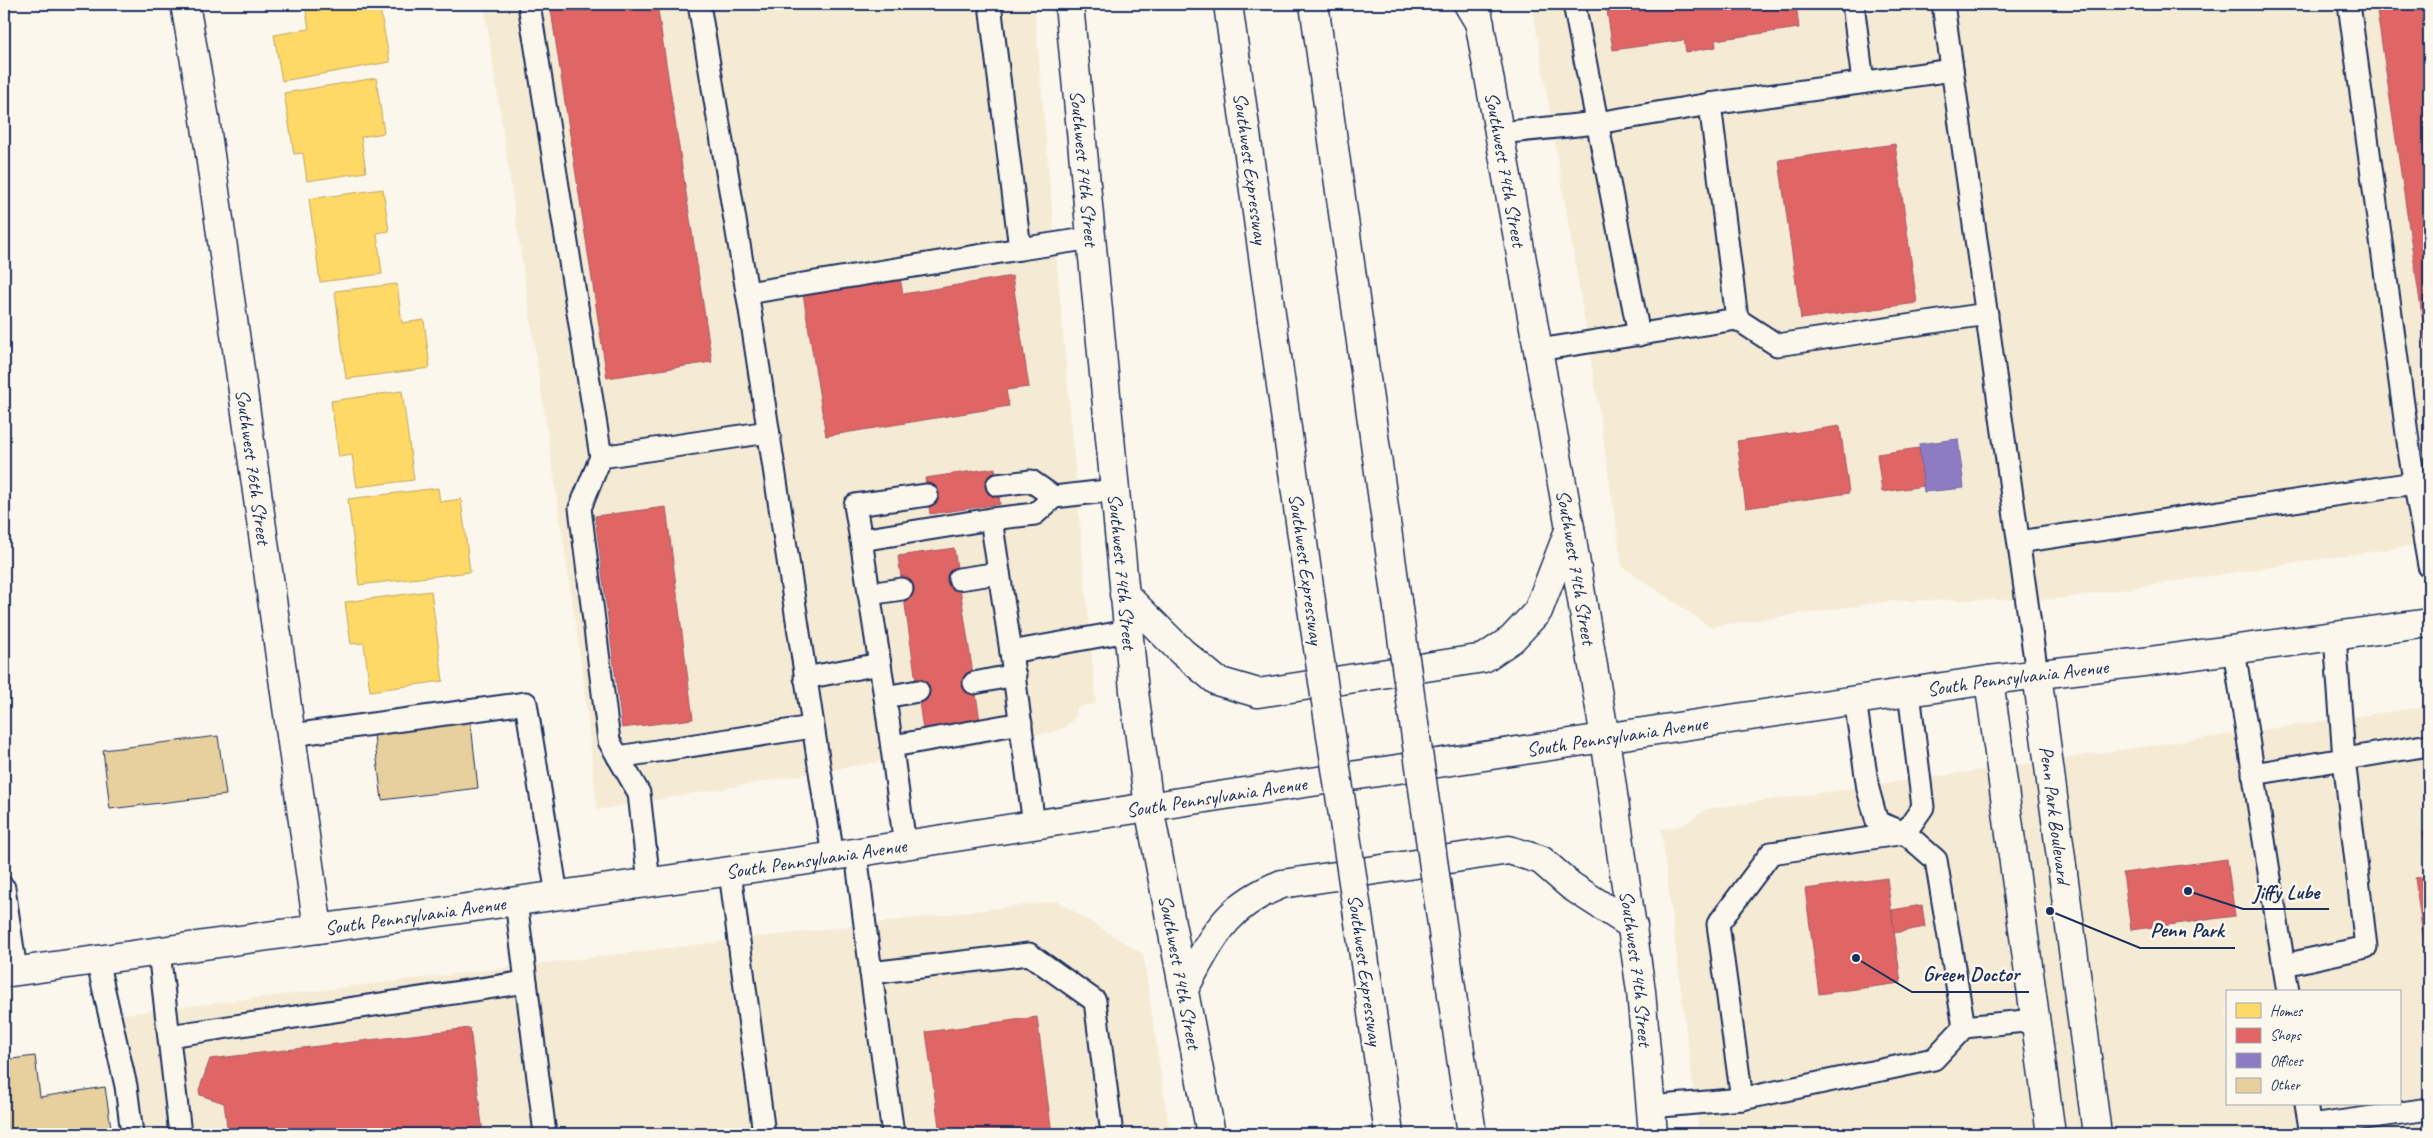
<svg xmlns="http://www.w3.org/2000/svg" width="2433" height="1138" font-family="Caveat,sans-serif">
<rect width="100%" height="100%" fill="#fbf7ec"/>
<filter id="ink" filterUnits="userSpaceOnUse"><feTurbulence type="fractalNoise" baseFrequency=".02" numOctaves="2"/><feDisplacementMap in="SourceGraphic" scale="10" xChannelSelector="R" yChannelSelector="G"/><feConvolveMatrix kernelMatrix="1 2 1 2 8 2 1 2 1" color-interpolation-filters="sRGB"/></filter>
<g filter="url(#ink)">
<g fill="#f5ebd5" fill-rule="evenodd">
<path d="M484,4H1034L1096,704L1077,707L1076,716L1064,728L1053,732L597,810L583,675Z"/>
<path d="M1532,4H2429V543L2058,599L1891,601L1710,627L1622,566L1597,397Z"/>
<path d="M2429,706V1134H1699L1661,829L1682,826L1707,809ZM2227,992H2399V1104H2227Z"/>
<path d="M1057,901L1143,954L1170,1134H134L116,1015Z"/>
</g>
<g fill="#ffd966" stroke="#bba664">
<path d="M305,4H382L383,8L380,9L390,62L282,81L274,35L309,29Z"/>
<path d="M376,78L384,133L361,137L366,172L307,181L303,153L294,154L284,93Z"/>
<path d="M383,189L389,231L377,233L382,274L320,282L309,199Z"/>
<path d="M397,284L402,323L424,320L430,368L346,379L335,291Z"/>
<path d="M402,391L414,480L357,487L352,455L339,457L331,401Z"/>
<path d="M438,488L440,502L461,499L470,572L359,585L348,499Z"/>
<path d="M431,591L443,681L370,691L364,643L351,644L345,602Z"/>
</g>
<g fill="#e06666" stroke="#a55664">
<path d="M550,4H657L712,362L607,378Z"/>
<path d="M1606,4H1796L1799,28L1715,40L1716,47L1686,52L1684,40L1613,50Z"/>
<path d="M2376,4H2429V363Z"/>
<path d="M1895,144L1917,303L1801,319L1779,160Z"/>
<path d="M1012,276L1029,387L1006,390L1009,406L826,436L803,294L900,278L903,294Z"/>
<path d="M1840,426L1849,493L1746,508L1737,441Z"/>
<path d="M1919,448L1924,486L1882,492L1877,454Z"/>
<path d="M995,468L1000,504L930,514L925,478Z"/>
<path d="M666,507L693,719L622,728L595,516Z"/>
<path d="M954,548L980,721L923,730L898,556Z"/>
<path d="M2429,831V980L2415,878L2429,876L2423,832Z"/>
<path d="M2227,859L2235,916L2131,930L2123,873Z"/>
<path d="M1887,878L1901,983L1819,994L1805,889Z"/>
<path d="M1922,905L1925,927L1894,933L1892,910Z"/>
<path d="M1037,1017L1052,1134H940L926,1032Z"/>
<path d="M470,1028L483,1134H228L224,1103L200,1095L199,1090L210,1059Z"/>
</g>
<path fill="#8e7cc3" stroke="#6c65a5" d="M1958,439L1964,488L1924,492L1919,444Z"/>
<g fill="#e8cf9e" stroke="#1b2f5e">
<path d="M470,715L478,788L382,800L373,727Z"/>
<path d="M218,736L226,795L110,809L103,750Z"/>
<path d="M35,1056L40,1097L105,1087L112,1134H4V1060Z"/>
</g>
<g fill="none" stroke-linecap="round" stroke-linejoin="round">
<g stroke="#1b2f5e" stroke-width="25">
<g id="service">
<path d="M529,4L601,457"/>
<path d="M699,4L750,310L833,857"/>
<path d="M990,4L1020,249L1092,238"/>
<path d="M1574,4L1639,335"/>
<path d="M1853,4L1863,82"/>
<path d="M1943,4L2037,674"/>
<path d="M2349,4L2410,456L2429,566"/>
<path d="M1710,104L1737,319"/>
<path d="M1499,133L1597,123L1710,104L1952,70"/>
<path d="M747,293L1020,249"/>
<path d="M1538,350L1737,319L1777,345L1987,314"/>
<path d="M997,485L1031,481L1054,497"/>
<path d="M861,540L855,505L927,495"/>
<path d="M2019,542L2414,483"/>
<path d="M959,579L999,573"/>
<path d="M869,594L902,589"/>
<path d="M2234,650L2288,992"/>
<path d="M1011,652L991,519L1035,514L1054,497L1115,490"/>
<path d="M805,678L880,664"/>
<path d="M974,683L1015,675"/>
<path d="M885,697L861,540L991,519"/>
<path d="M1855,700L1868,789L1877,822L1905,833L1923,807L1909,692"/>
<path d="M292,735L526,703L557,895"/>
<path d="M893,746L1021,723"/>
<path d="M618,757L812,727"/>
<path d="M2253,774L2429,745"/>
<path d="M1034,825L1011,652L1128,631"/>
<path d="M905,845L885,697L918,691"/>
<path d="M856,853L871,973L1029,954L1095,1001L1112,1134"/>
<path d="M730,872L764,1134"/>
<path d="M649,883L639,793L609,741L580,508L601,457L768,432"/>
<path d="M4,888L16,971"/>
<path d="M516,901L545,1134"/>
<path d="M159,951L180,1134"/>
<path d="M97,960L126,1086L132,1134"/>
<path d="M2284,965L2366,947L2344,759L2335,636"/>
<path d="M871,973L893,1134"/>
<path d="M169,1036L526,982"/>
<path d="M1742,1099L1718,924L1771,853L1905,833L1936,860L1964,1027"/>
<path d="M2306,1104L2311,1134"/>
<path d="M1650,1107L1742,1099L1934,1059L1964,1027L2035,1020"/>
<path d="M2310,1126L2429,1109"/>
</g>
</g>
<g stroke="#1b2f5e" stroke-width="31">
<g id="minor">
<path id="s1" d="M185,4L205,119L318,929"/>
<path id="s2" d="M2037,674L2097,1134"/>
<path d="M1989,680L2051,1134"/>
</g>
</g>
<g stroke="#1b2f5e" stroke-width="31">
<g id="secondary">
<path id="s3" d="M1069,4L1134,691L1149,807L1211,1134"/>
<path id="s4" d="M1476,4L1570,528L1605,738L1641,991L1653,1134"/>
<path d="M1124,594L1182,652L1217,681L1258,693L1484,658L1512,639L1538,611L1570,528"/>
<path id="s5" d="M4,973L802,861L1225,795L1989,680L2143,662L2429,623"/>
<path d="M1185,987C1213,937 1225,906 1282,884L1509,850L1541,860L1571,886L1633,926"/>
</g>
</g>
<g stroke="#1b2f5e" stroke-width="31">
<g id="motorway">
<path id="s6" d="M1228,4L1312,608"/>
<path d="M1314,4L1397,601"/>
<path d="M1468,4L1480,24"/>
<path d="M1444,939L1472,1134"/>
<path d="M1363,949L1389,1134"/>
</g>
</g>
<use href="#service" stroke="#fbf7ec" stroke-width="21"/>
<use href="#minor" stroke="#fbf7ec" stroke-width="28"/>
<use href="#secondary" stroke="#fbf7ec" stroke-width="28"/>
<use href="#motorway" stroke="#fbf7ec" stroke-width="28"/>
<g stroke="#1b2f5e" stroke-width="31" stroke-linecap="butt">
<g id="motorway-bridge">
<path d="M1397,601L1444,939"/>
<path d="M1312,608L1363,949"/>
</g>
</g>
<use href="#motorway-bridge" stroke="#fbf7ec" stroke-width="28"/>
</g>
</g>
<g text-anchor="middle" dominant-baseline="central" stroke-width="5" stroke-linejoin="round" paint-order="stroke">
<g font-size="20" fill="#1b2f5e" stroke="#fbf7ec">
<text stroke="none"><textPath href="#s3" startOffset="165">Southwest 74th Street</textPath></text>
<text stroke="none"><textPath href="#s6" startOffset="166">Southwest Expressway</textPath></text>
<text stroke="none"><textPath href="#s4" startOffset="168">Southwest 74th Street</textPath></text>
<text stroke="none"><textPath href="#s1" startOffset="468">Southwest 76th Street</textPath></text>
<text stroke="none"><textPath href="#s4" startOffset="572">Southwest 74th Street</textPath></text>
<text transform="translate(1306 569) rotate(82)">Southwest Expressway</text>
<text stroke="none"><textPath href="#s3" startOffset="570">Southwest 74th Street</textPath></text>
<text stroke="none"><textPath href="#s5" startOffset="2035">South Pennsylvania Avenue</textPath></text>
<text stroke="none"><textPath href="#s5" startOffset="1630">South Pennsylvania Avenue</textPath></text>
<text stroke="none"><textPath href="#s5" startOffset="1225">South Pennsylvania Avenue</textPath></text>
<text stroke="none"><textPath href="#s2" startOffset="142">Penn Park Boulevard</textPath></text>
<text stroke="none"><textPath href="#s5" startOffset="820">South Pennsylvania Avenue</textPath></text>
<text stroke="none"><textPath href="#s5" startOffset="415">South Pennsylvania Avenue</textPath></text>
<text stroke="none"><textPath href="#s4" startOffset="978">Southwest 74th Street</textPath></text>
<text transform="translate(1365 970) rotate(82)">Southwest Expressway</text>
<text stroke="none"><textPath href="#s3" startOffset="975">Southwest 74th Street</textPath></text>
</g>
</g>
<path fill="none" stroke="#1b2f5e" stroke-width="2" d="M2188 891L2243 909H2329M2050 911L2140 948H2235M1856 958L1912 992H2029"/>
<g fill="#1b2f5e" stroke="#fbf7ec" stroke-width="2">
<circle cx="2188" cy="891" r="5"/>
<circle cx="2050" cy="911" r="5"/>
<circle cx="1856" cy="958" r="5"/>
</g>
<g font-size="21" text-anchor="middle" font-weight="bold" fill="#1b2f5e" stroke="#fbf7ec" stroke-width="5" stroke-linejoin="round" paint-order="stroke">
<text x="2286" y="899">Jiffy Lube</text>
<text x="2187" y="937">Penn Park</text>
<text x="1971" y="981">Green Doctor</text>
</g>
<rect width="2433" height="1138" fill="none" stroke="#fbf7ec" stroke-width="20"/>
<rect x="10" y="10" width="2413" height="1118" fill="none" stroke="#1b2f5e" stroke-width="2" filter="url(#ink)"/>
<rect x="2226" y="990" width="175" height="115" fill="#fbf7ec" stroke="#a1a7b3"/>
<rect x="2236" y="1003" width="25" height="15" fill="#ffd966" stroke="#a1a7b3"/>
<text x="2270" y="1016" font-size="15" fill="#1b2f5e">Homes</text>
<rect x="2236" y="1028" width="25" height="15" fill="#e06666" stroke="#a1a7b3"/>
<text x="2270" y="1040" font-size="15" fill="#1b2f5e">Shops</text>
<rect x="2236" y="1053" width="25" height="15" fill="#8e7cc3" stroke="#a1a7b3"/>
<text x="2270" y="1066" font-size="15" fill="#1b2f5e">Offices</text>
<rect x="2236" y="1078" width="25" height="15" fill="#e8cf9e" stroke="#a1a7b3"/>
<text x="2270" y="1090" font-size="15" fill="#1b2f5e">Other</text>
</svg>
